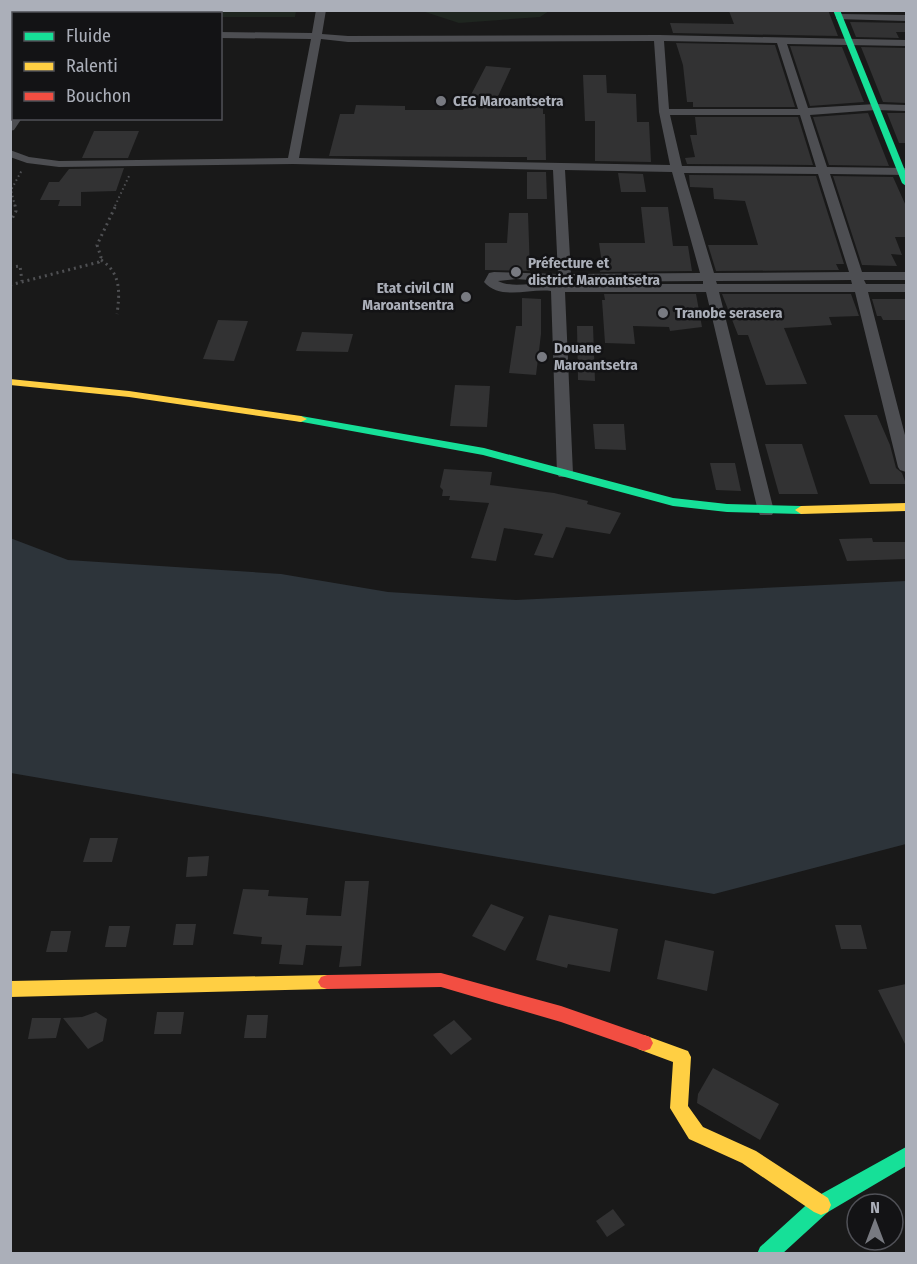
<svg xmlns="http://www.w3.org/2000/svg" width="917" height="1264" font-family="'Fira Sans Condensed',sans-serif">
<rect width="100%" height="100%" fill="#191919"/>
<g fill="#1f2620">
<path d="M99,11L296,10V11L295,17H221L220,14L98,13Z"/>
<path d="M422,11H549L540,17L459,23Z"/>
</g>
<path fill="#2d343a" d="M10,538L68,560L281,574L388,592L516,600L906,581V844L714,894L11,773Z"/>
<g fill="#323233">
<path d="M738,10H828L838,36L673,33L670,23L734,24L729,11Z"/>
<path d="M850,22L906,23V32H896L899,38L856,37Z"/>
<path d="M676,43L775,45L795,107H693V102H687L683,65Z"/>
<path d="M790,46L842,47L864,102L810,106Z"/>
<path d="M861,47L905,48L906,103L883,102Z"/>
<path d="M486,66L511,68L494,105H543V114H545L546,160H527V157L329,156L340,114H354L356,105L405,106V110H463Z"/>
<path d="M583,75H606L607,93L636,94L637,122H649L651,162L595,161V121H585Z"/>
<path d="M868,113L889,166L829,165L813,117Z"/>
<path d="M887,113H906V143H899Z"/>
<path d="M695,117H798L813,165L687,164L685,158L695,157L690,135H697Z"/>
<path d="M94,131H139L128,158H82Z"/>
<path d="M124,168L116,191L81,192V206H58L60,200H40L49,182H59L69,169Z"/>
<path d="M527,172H546L547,199H527Z"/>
<path d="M618,173L643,174L646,192H621Z"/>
<path d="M689,175L816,176L844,264H836L839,270L716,271L708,245H758L745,201L714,199L713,188L690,187Z"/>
<path d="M833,176L893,177L906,206V237H895L902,255L891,254L897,266L862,265Z"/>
<path d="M641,207H668L673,246H688L692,271L600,272L598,264H602L599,243H645Z"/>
<path d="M509,213H528L530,271L485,270V243H507Z"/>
<path d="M604,294H696L702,327L670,331L669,327L633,326L635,344L605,343L602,300H605Z"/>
<path d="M722,294H851L859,316L829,317L832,325L784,328L807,384L766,385L748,335H738Z"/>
<path d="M522,298L541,299V334L536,375L509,373L516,326H522Z"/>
<path d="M872,299H906V320H883L881,316H877Z"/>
<path d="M218,320L248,321L234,361L203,359Z"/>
<path d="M577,326H593L595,381L578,380Z"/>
<path d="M302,332L353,334L348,352L296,351Z"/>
<path d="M455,385L490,386L487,427L450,426Z"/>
<path d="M844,415H877L890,445L896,468L902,473L906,484H870Z"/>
<path d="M593,424H624L626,450L595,449Z"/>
<path d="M765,444H802L818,494H779Z"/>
<path d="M710,463H735L741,491L716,490Z"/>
<path d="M444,469L492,472L490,485L554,493L588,501L587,504L621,513L610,534L566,527L553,558L534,555L543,534L504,528L496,561L471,558L489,503L449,500L450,496H442L443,490L440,487Z"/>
<path d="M872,538L873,542H906V559L847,561L839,539Z"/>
<path d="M90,838H118L112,862H83Z"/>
<path d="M209,856L207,876L186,877L188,857Z"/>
<path d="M345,881H369L361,966L339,967L342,946L306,945L303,965L279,964L282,945L261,944L262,937L233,934L243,889L269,890L268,896L308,898L306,915L341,916Z"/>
<path d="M491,904L524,917L505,951L472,936Z"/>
<path d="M549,915L618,929L610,972L568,964L567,968L536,960Z"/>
<path d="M176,924H196L193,945H173Z"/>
<path d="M835,925H861L867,949H841Z"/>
<path d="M109,926H130L126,947H105Z"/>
<path d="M51,931H71L67,952H46Z"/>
<path d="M665,940L714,951L707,991L657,979Z"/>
<path d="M906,984V1046L878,990Z"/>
<path d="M96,1012L107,1019L103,1041L88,1049L63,1018L82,1017Z"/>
<path d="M157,1012H184L181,1034H154Z"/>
<path d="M247,1015H268L266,1038H244Z"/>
<path d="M32,1018H61L56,1038L28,1039Z"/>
<path d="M454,1020L472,1039L451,1055L433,1035Z"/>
<path d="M713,1068L779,1104L760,1140L697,1103L698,1094Z"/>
<path d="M613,1209L625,1225L607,1237L596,1221Z"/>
</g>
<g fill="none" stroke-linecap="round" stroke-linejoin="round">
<g stroke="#4f5053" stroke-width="2" stroke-dasharray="1.5 3" stroke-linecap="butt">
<path d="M15,206L11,190L22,170"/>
<path d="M115,206L129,176"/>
</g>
<g stroke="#4f5053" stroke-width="3" stroke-dasharray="2 4" stroke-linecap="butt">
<path d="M10,223L16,211L15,205"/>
<path d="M101,260C121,273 120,292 117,314"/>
<path d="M10,267L20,266L22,281"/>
<path d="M10,285L99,262L101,257L97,245L116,205"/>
</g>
<g fill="#4d4e52" fill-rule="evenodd">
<path d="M316,10H326L322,34L348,36L659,35L906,40V46L787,44L808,108L876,104L906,105V111L876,110L810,115L827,167L906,168V175L830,174L862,272H906V280H864L866,284H906V292H868L906,439V472L900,470L898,467L855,292H719L774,511L772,515H760L758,511L706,292H565L573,474L571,477H559L557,474L551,291C530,288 501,301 484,282L489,273L494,272L558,274L553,170L293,164L59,167L27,163L10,157V150L29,157L59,161L288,158L311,39L220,38V32L312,33ZM321,39L348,42L654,41L659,112L670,165L299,158ZM664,41L777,43L798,109H669ZM670,115H800L816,167L682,166ZM565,170L672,172L700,273L571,274ZM684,173L818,174L849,272L714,273ZM516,279L555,282L554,284C537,281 513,289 498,281ZM851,280L852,284H717L716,281ZM703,281V284H567L568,282Z"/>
<path d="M839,14L906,15V21L836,19V15Z"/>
<rect x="10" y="32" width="4" height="6"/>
<path d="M14,116V118H22L14,130L10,131V119Z"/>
</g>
<g fill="#16e098" fill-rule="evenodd">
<path d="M833,10H840L906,173V186L902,183Z"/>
<path d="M301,416L484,448L673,498L727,504L801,506L807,510L801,514L727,512L673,506L483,455L297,421L295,419Z"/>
<path d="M906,1147V1166L828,1212L782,1254H757L760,1247L814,1198Z"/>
</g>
<g fill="#ffcf43" fill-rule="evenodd">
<path d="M10,379L129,391L301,416L307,419L301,422L129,397L10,385Z"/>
<path d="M906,503V511L801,514L795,510L801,506Z"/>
<path d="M327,975L333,977L336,982L333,987L327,989L10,997V981Z"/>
<path d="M644,1035L688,1051L691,1057L688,1106L703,1127L756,1151L828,1198L831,1205L828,1212L821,1215L814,1212L742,1163L689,1139L670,1108L673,1062L638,1049L635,1043L638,1037Z"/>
</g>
<path fill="#f24e42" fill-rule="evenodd" d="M441,973L561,1006L650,1037L653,1043L650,1049L644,1051L561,1022L441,987L327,989L321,987L318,982L321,977L327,975Z"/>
</g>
<g fill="#787a81" stroke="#131315" stroke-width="2">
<circle cx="441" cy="101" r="6"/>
<circle cx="516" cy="272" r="6"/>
<circle cx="466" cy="297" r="6"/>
<circle cx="663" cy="313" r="6"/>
<circle cx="542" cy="357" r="6"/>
</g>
<g text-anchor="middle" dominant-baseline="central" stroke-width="5" stroke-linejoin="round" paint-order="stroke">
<g font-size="15" font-weight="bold" fill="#abafb9" stroke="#131315" text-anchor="start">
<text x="453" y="101">CEG Maroantsetra</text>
<text x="528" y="263">Préfecture et<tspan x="528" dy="17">district Maroantsetra</tspan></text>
<text x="454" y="288" text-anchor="end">Etat civil CIN<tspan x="454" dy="17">Maroantsentra</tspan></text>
<text x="675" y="313">Tranobe serasera</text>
<text x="554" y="348">Douane<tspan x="554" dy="17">Maroantsetra</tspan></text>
</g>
</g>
<rect width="917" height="1264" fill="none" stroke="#abafb9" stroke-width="24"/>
<rect x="12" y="12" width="210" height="108" fill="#131315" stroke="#505157" stroke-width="1.5"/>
<rect x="24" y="32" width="30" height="9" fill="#16e098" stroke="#505157" stroke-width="1.5"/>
<text x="66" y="42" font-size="18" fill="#abafb9">Fluide</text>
<rect x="24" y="62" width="30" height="9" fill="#ffcf43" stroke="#505157" stroke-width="1.5"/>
<text x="66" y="72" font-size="18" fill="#abafb9">Ralenti</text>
<rect x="24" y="92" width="30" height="9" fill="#f24e42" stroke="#505157" stroke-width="1.5"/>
<text x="66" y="102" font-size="18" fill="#abafb9">Bouchon</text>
<g transform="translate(875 1222)"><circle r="28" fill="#131315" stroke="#505157" stroke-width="1.5"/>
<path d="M0-4.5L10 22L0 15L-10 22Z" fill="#787a81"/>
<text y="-9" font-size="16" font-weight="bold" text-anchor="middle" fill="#abafb9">N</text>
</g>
</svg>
